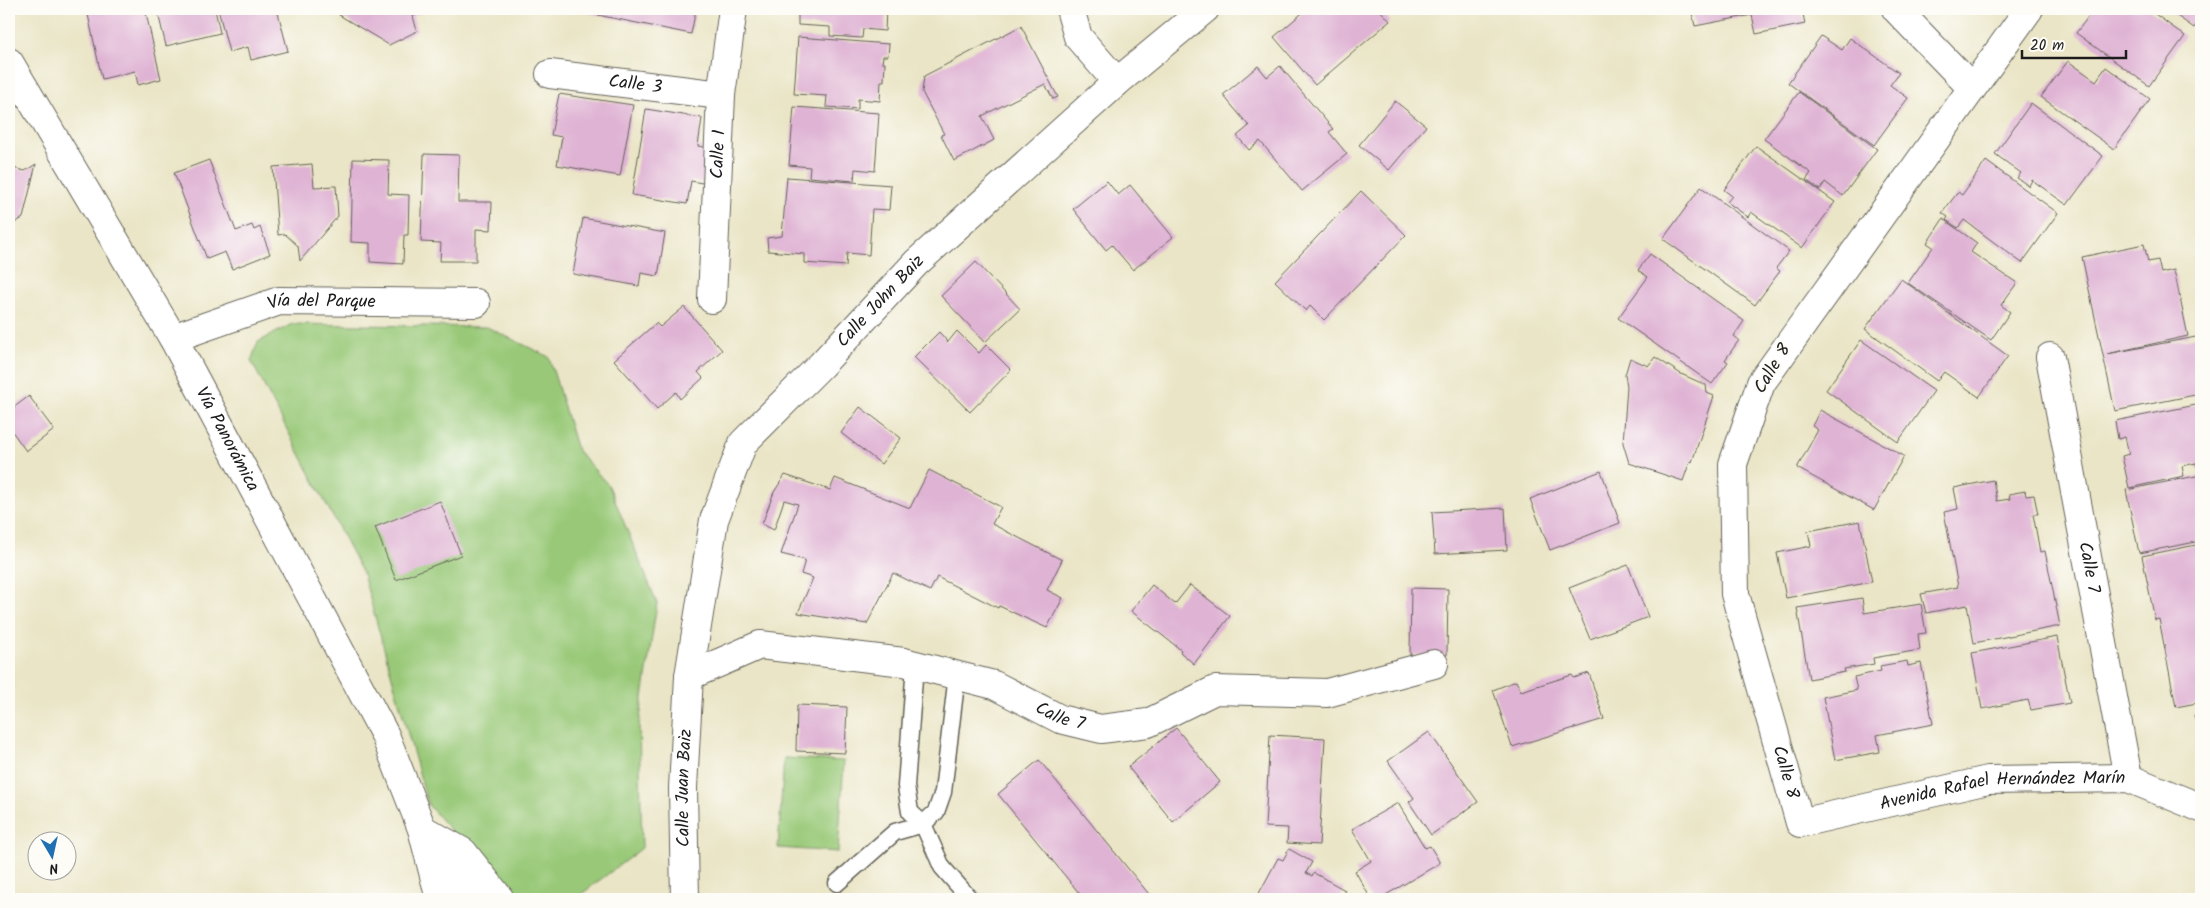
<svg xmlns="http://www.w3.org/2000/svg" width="2210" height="908" font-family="Kalam,sans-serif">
<rect width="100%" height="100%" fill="#fdfcf7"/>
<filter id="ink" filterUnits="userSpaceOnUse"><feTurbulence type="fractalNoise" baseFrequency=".02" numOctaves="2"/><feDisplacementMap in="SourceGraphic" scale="10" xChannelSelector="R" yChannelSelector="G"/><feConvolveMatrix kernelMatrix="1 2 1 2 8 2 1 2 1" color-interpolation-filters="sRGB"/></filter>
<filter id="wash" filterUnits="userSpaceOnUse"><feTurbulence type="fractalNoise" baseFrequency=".0096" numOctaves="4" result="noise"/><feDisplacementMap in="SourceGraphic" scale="20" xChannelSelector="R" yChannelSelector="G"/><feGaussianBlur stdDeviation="1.12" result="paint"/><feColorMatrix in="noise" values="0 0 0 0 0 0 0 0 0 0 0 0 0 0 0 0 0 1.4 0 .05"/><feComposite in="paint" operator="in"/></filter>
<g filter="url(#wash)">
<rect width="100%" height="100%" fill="#eae5c6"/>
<g fill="#99c978" stroke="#5a724a">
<path d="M292,324L487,327L549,357L577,450L609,486L657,603L639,725L642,848L575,899H512L428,805L363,574L251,361L258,342Z"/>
<path d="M784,758L844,761L838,852L778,848Z"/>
</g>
<g id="blocks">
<g fill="#dfb3d4">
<path d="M93,9H145L161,79L138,85L135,71L102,79L87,10Z"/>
<path d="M157,9H215L220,33L166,46Z"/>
<path d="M218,9H277L288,51L251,60L248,47L229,52Z"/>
<path d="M353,9H430V10L413,16L417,31L389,45L339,15Z"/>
<path d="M568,9H696L691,34Z"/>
<path d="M798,9H886L885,31L863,29L862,38L830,36V27L798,25Z"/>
<path d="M1307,9H1379L1390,21L1315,85L1274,37Z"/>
<path d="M1691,9H1802L1805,24L1756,34L1752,15L1695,26Z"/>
<path d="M2094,9H2148L2185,36L2149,86L2076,33Z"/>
<path d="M2167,9H2201V18L2194,28Z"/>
<path d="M1021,26L1058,97L1053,99L1045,84L982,116L994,140L954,161L941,135L944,134L922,92L924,76Z"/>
<path d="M1821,36L1842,50L1850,38L1899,73L1890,85L1908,98L1874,145L1788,83Z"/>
<path d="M798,37L889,44L888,56H883L882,63H885L884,81H881L880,101L858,99V109L826,107L827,96L794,94Z"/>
<path d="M2068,61L2096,81L2106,67L2150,99L2114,149L2041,97Z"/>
<path d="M1258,66L1267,77L1280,66L1333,129L1329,132L1347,154L1302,191L1260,141L1249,150L1237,136L1249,126L1223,95Z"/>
<path d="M1799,92L1877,149L1843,196L1825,182L1820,190L1806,180L1811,173L1764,139Z"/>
<path d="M559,94L633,105L620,176L557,165L562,137L551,135Z"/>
<path d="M1395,101L1426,126L1389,170L1359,145Z"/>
<path d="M2031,103L2103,156L2067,205L2032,180L2029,186L2017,178L2021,173L1995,154Z"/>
<path d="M794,107L879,113L875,171L855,169L854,181L809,177L810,167L789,165Z"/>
<path d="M646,109L702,118L698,146L714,149L708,184L691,181L687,204L632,195Z"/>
<path d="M1756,146L1835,202L1802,248L1751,212L1748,217L1727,202L1732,196L1724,190Z"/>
<path d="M424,154L459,155L458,202H492L491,230L476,229V261H440L441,243L421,242Z"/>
<path d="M353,159L389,160L388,194L409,195L408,235H404L403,264L370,262V243L351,242Z"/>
<path d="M209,160L236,231L252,225L254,230L260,227L270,254L232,269L225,252L207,259L174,173Z"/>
<path d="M1986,161L2058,213L2022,263L1964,220L1958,228L1946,220L1948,217L1942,213L1958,192L1962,195Z"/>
<path d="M36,164L23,218L9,226V167L25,171Z"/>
<path d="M312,164L314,187L336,186L338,216L300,261L298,246L285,234L278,235L273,167Z"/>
<path d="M787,177L891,185L889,210L872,209L869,255L847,253L846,266L804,263V254L768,251L767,238L782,236Z"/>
<path d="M1107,181L1118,195L1130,185L1173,237L1133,270L1112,245L1106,250L1073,209Z"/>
<path d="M1701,187L1789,251L1776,268L1780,271L1755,305L1663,239Z"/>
<path d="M1361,191L1406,235L1324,320L1310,306L1306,311L1275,281Z"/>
<path d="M583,218L665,233L658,276L641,273L639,286L573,274Z"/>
<path d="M1943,219L1977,243L1971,252L2017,283L2001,305L2010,312L1991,340L1908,283L1933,247L1927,243Z"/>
<path d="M2144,244L2148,262L2158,260L2161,273L2174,270L2188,336L2107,354L2201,336V364L2195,366L2200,394L2115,411L2082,257Z"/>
<path d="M1650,254L1744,321L1734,336L1739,340L1725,360L1728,362L1712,384L1618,318L1648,277L1638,270Z"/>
<path d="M976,262L1020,309L985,342L941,296Z"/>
<path d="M1901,279L2008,356L1979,397L1944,372L1937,381L1865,329Z"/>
<path d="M684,307L722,350L698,372L703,378L680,399L676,392L657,409L614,360L656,323L660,327Z"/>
<path d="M957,331L979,353L986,345L1011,370L970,412L914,357L939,332L948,342Z"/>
<path d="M1861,340L1934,391L1898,442L1826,390Z"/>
<path d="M1655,357L1681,374L1706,385L1707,393L1714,396L1692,462L1690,461L1683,481L1629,463L1623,443L1627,386L1625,375L1630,358L1648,366Z"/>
<path d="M29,396L54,430L26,451L9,427V411Z"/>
<path d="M2201,404V469L2198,470L2196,463L2182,466L2184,476L2129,488L2122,456L2129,454L2125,437L2118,439L2115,421Z"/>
<path d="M860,407L901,438L881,464L841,433Z"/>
<path d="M1820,410L1904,456L1874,510L1797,468L1818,430L1812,426Z"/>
<path d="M929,470L1001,507L992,524L1062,560L1047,590L1063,598L1047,628L999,606L998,608L937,577L930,591L893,573L867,624L798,613L813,578L801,574L805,560L781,554L798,504L784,500L774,530L762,524L774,492L785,475L830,490L835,478L910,508Z"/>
<path d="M1601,471L1620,523L1550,550L1530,499Z"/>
<path d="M2201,475V541L2139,553L2126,490Z"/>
<path d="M1993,480L1997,501L2010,499L2009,494L2025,491L2026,496L2034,495L2038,514H2033L2040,552L2045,551L2060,626L1974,643L1967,605L1926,613L1921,594L1958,587L1944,512L1958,509L1954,488Z"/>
<path d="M440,501L461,555L396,580L375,527Z"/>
<path d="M1505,508L1507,550L1435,554L1432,512Z"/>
<path d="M1860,521L1872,582L1786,598L1777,553L1811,546L1808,531Z"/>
<path d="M2201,544V740H2200L2194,715L2199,714L2197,703L2176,707L2159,619L2155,620L2142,556Z"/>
<path d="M1628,565L1648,617L1590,639L1569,588Z"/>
<path d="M1152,585L1175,604L1190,585L1230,616L1194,664L1180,652L1181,650L1131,611Z"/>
<path d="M1411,588L1448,589L1447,655H1410Z"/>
<path d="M1862,598L1864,613L1921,604L1926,633L1918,634L1920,650L1873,658L1874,664L1844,669L1845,672L1809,679L1797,608Z"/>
<path d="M2057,637L2070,703L2031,710L2028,700L1982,709L1972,653Z"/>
<path d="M1907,661L1908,666L1921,663L1933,724L1877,735L1880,752L1835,760L1823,697L1857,690L1854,677L1881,671L1880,666Z"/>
<path d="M1589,673L1604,719L1512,747L1493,690L1516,681L1521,691L1572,675L1574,678Z"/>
<path d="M797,705L847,707L845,753L796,751Z"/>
<path d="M1176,728L1220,782L1173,822L1128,767Z"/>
<path d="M1429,732L1478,802L1431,835L1409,802L1414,798L1388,761Z"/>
<path d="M1270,735L1325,738L1319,845L1287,843L1288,828L1265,827Z"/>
<path d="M1039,760L1153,899H1084L998,794Z"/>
<path d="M1398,803L1425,848L1430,846L1440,863L1379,899H1371L1355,871L1371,861L1352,829Z"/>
<path d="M1289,849L1312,862L1306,873L1312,876L1314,873L1345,890L1340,899H1256L1278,858L1283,860Z"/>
</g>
</g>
</g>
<g filter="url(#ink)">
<use href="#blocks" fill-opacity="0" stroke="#646258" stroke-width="1"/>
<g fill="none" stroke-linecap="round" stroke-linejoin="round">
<g stroke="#646258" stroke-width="19">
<g id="service">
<path d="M915,665L906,786L910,812L923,824L942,867L970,899"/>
<path d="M837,883L895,832L923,824L936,812L943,792L957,675"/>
</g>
</g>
<g stroke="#646258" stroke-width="30">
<g id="minor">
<path d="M1070,9L1078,37L1117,82"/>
<path d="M1896,9L1971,87"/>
<path id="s1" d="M2029,9L1761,383L1733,464L1735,594L1800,823L1988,780L2128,778L2201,808"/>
<path id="s2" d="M9,62L173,338L385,735L422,829L440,899"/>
<path id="s3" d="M550,74L721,95"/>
<path id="s4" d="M712,299L721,95L733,9"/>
<path id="s5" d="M173,338L279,301L476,303"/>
<path id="s6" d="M2050,357L2128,778"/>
<path id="s7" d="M689,676L760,645L904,662L994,685L1060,719L1101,729L1148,723L1215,690L1327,693L1434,664"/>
<path d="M422,829L463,852L500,899"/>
<path d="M432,843L471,899"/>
</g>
</g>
<g stroke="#646258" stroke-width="30">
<g id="tertiary">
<path id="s8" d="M685,899L683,788L689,676L714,520L743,443L821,365L916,263L1117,82L1205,9"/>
</g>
</g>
<use href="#service" stroke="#fff" stroke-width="16"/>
<use href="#minor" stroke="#fff" stroke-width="28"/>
<use href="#tertiary" stroke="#fff" stroke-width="28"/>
</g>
</g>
<g text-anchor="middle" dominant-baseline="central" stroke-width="4" stroke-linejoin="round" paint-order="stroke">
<g font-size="18" fill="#1c1c1c" stroke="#fdfcf7">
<text stroke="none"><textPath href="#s3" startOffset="86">Calle 3</textPath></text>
<text stroke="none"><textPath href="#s4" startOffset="145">Calle 1</textPath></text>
<text stroke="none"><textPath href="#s8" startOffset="661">Calle John Baiz</textPath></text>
<text stroke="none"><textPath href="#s5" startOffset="155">Vía del Parque</textPath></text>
<text transform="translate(1773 369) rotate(-59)">Calle 8</text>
<text stroke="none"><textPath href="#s2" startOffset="436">Vía Panorámica</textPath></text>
<text stroke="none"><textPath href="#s6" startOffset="214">Calle 7</textPath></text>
<text stroke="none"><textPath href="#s7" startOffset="389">Calle 7</textPath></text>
<text stroke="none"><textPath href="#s1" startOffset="861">Calle 8</textPath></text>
<text stroke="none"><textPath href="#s8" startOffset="111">Calle Juan Baiz</textPath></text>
<text stroke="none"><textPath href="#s1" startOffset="1120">Avenida Rafael Hernández Marín</textPath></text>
</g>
</g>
<rect width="2210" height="908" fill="none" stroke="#fdfcf7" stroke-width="30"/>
<g transform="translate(52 856) rotate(171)"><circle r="24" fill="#fdfcf7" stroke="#a3a29f"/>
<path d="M0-4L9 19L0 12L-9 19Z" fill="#1f6fb2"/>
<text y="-8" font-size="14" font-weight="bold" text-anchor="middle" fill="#1c1c1c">N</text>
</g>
<path d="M2022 50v8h104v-8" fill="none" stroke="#1c1c1c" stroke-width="2.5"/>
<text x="2030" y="50" font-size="15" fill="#1c1c1c" stroke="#fdfcf7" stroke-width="4" paint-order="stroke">20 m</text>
</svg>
